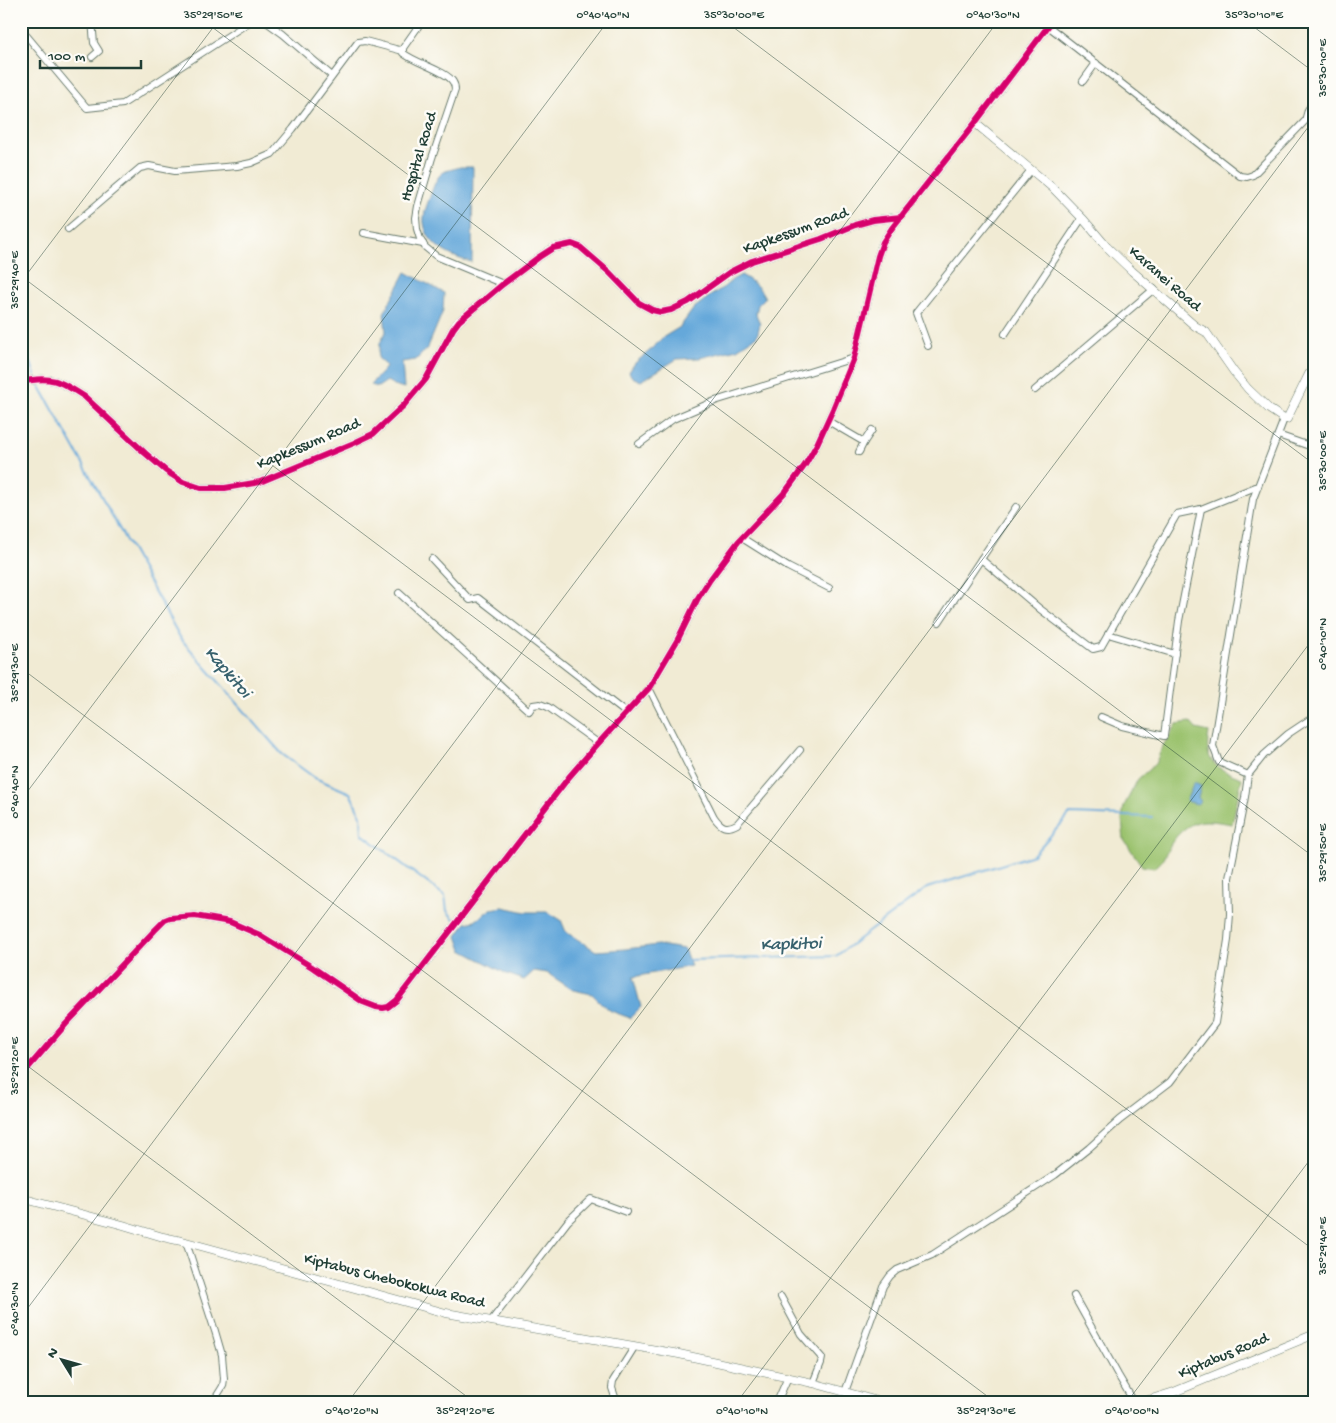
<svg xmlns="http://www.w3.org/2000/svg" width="1336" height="1423" font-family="'Gochi Hand',sans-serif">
<rect width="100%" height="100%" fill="#fdfcf7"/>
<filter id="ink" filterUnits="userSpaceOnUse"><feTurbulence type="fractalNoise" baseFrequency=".02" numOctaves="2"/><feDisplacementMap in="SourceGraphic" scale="10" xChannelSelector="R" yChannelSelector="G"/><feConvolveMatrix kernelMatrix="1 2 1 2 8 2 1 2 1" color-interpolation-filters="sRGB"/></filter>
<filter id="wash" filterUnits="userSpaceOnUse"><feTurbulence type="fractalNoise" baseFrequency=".0096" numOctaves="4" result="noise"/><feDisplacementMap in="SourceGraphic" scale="20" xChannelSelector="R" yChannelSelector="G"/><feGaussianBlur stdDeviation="1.12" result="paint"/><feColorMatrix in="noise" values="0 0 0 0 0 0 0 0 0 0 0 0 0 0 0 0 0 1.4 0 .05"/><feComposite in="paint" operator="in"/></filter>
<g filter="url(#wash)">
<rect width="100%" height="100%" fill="#f1ebd4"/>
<path fill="#9bc36e" stroke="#5d8051" d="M1190,722L1196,729L1209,732C1208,738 1207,746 1208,752C1212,768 1228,773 1242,778L1232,824C1225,823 1216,821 1208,821C1190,820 1176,834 1168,849C1163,858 1163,862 1154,868L1142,866L1124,840L1122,819L1124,806L1138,779L1155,764L1164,744L1177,724Z"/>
<g fill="#65a8da" stroke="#427287">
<path d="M460,167H473L472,262C452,258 427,246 424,223C423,215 427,204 430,197C432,190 436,178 442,173C446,170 455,169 460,167Z"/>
<path d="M406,272L444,293L443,311L428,347L416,360L402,362L404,388L394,385L387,381L378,387L371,385C375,377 382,374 387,366L378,358L380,343L386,332L384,313Z"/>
<path d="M741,275C751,280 761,288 765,298L758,305L756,314L760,324L757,336L737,349L699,358L677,359L641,381L632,377L629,372L635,363L653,348L662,338L680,327L694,308L710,296L724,287L732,280Z"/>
<path d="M1194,783L1201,786L1198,798L1201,801L1197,804L1186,801Z"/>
<path d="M503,907L526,912H548L561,920L566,932L596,951L626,949L658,945L684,949L691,966L633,977L641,1007L630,1018L611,1011L601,1003L592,994L573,990L547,973L534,971L524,980L507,974L462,950L457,936L466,923L475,921L491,909Z"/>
</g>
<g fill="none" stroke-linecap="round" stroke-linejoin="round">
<g stroke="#65a8da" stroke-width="2">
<path d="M21,333L35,375"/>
<path d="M38,383L181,639L282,754L315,778L350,793L361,816L362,834L445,896L447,911L454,919"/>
<path d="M688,960L836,956L927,888L1033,855L1070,814L1152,817"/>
</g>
</g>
</g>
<g filter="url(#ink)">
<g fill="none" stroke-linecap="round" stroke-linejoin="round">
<g stroke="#687a6c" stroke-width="8">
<g id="minor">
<path d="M265,21L283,34L332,76"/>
<path d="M422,21L403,48V53C415,63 447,71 453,82C455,85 455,86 455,90L432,158L418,206L416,218L417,229L420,239L425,247L436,256L503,284"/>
<path d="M1048,26L1240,176L1247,177L1253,175L1305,121L1308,110L1312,104L1315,95"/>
<path d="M21,29L87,108L123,104L251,21"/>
<path d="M92,57L99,51L94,43L92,21"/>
<path d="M1083,81L1096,63"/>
<path d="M68,229L140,168L149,166L175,171L237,166L251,163L272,154L293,129L358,42L365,41L403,51"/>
<path d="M364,233L423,244"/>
<path d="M1005,334L1082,218"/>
<path d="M928,346L916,313L1031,170"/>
<path d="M1035,390L1154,289"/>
<path d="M828,421L864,442L872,430"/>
<path d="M1278,435L1315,448"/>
<path d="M639,444L673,419L715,401L854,358"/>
<path d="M859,452L864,442"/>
<path d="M742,538L788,567L829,588"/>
<path d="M432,559L470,600L478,598L626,713"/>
<path d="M981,559L1016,507"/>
<path d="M399,593L529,711L533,705L540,704L548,707L598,743"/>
<path d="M939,622L981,559L1040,609L1093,649L1101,647L1177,514L1201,509L1258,486"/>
<path d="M1108,634L1175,654"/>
<path d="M649,688L714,817C721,827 726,830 737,824L800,750"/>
<path d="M1101,717L1122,726L1164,736L1179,621L1201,509"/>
<path d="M1248,775L1219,762L1213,746L1253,499L1284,419"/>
<path d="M186,1242L215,1331L222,1355L224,1379L223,1386L213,1402"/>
<path d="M1074,1296L1118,1375L1134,1402"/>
<path d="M781,1297L801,1334L822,1358L821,1363L813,1383"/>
<path d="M491,1321L568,1221L591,1199L626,1212"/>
<path d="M845,1392L883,1286L890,1276L897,1270L932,1255L1055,1175L1089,1148L1120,1120L1170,1082L1215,1023L1228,940L1230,914L1229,878L1245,797L1248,775L1264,755L1288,734L1315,716"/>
<path d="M612,1402L615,1397L612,1388L613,1381L635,1346"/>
<path d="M777,1402L788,1377"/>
</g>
</g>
<g stroke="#687a6c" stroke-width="9">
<g id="tertiary">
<path d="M975,123L1054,189L1084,220L1107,247L1132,271L1195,326L1206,332L1234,372L1248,389L1269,409L1284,419H1287L1309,374L1315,367"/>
<path d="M21,382C52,375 60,381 85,397L145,453L166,471L183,482L201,488H225L260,482L354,443L373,434L404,405L426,379L453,329L459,321L503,284L539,257L553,248L572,244L580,247L609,272L639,303L652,310L661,312L671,310L688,302L730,272L752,261L821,239L855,225L873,220L901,217"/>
<path d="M21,1076L66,1024L155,930L165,920L170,918L195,916L230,922L260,935L312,967L363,1002L376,1007L383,1008L388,1007L397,1000L569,777L595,747L649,688L678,639L698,598L709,581L738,542L786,491L805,465L817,444L833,409L854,358L878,256L883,242L892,228L975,123L1052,21"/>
<path d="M21,1198L123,1225L163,1237L186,1242L446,1313L679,1354L813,1383L881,1402"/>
<path d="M1142,1402L1174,1392L1315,1334"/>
</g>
</g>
<use href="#minor" stroke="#fff" stroke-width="6"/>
<use href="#tertiary" stroke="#fff" stroke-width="8"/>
<g stroke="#fdfcf7" stroke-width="9">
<g id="cycleway">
<path d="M21,382C52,375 60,381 85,397L145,453L166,471L183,482L201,488H225L260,482L354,443L373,434L404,405L426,379L453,329L459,321L503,284L539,257L553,248L572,244L580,247L609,272L639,303L652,310L661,312L671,310L688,302L730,272L752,261L821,239L855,225L873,220L901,217"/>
<path d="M21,1076L66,1024L155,930L165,920L170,918L195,916L230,922L260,935L312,967L363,1002L376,1007L383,1008L388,1007L397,1000L569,777L595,747L649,688L678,639L698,598L709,581L738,542L786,491L805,465L817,444L833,409L854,358L878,256L883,242L892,228L975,123L1052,21"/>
</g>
</g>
<use href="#cycleway" stroke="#d6006c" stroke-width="6"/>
</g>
</g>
<path fill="none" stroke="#1f3d34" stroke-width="1" stroke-opacity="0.45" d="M204,21L1315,858M725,21L1315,465M1246,21L1315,73M21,276L1315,1251M21,282L218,21M21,668L995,1402M21,800L608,21M21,1061L474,1402M21,1317L998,21M348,1402L1315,118M737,1402L1315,636M1127,1402L1315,1153"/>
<g text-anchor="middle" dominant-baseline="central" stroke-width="5" stroke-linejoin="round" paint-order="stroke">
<g font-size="16" fill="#1f3d34" stroke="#fdfcf7">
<text transform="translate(420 157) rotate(-73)">Hospital Road</text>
<text transform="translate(796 232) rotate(-20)">Kapkessum Road</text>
<text transform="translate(1164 280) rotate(41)">Karanei Road</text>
<text transform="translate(309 445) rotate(-23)">Kapkessum Road</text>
<text transform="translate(394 1282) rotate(14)">Kiptabus Chebokokwa Road</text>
<text transform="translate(1224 1357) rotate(-23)">Kiptabus Road</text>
</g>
<g font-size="18" font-style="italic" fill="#38626e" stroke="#fdfcf7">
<text transform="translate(227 673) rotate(49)">Kapkitoi</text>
<text transform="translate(791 945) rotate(-2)">Kapkitoi</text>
</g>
</g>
<rect width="1336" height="1423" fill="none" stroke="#fdfcf7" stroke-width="55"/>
<g transform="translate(62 1360) rotate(307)" stroke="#fdfcf7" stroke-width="4" paint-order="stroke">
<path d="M0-4L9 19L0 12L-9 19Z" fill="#1f3d34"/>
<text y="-8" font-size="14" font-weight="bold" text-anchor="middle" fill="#1f3d34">N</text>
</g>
<path d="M40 60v8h101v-8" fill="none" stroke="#1f3d34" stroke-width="2.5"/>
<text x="48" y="60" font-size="15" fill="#1f3d34" stroke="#fdfcf7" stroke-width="4" paint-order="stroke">100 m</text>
<rect x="28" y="28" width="1280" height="1368" fill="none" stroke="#1f3d34" stroke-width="2"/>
<g font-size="12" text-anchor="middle" fill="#1f3d34">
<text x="213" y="18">35°29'50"E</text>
<text x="603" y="18">0°40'40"N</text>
<text x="734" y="18">35°30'00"E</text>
<text x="993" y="18">0°40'30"N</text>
<text x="1254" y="18">35°30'10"E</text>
<text transform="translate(1322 68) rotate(-90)" y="4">35°30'10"E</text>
<text transform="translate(14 280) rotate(-90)" y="4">35°29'40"E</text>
<text transform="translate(1322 461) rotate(-90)" y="4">35°30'00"E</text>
<text transform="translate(1322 644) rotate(-90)" y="4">0°40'10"N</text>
<text transform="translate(14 673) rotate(-90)" y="4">35°29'30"E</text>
<text transform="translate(14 792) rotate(-90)" y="4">0°40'40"N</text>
<text transform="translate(1322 853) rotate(-90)" y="4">35°29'50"E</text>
<text transform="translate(14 1066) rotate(-90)" y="4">35°29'20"E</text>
<text transform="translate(1322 1246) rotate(-90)" y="4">35°29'40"E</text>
<text transform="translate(14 1309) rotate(-90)" y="4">0°40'30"N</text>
<text x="352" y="1414">0°40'20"N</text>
<text x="465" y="1414">35°29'20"E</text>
<text x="742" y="1414">0°40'10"N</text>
<text x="986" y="1414">35°29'30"E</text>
<text x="1132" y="1414">0°40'00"N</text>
</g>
</svg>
